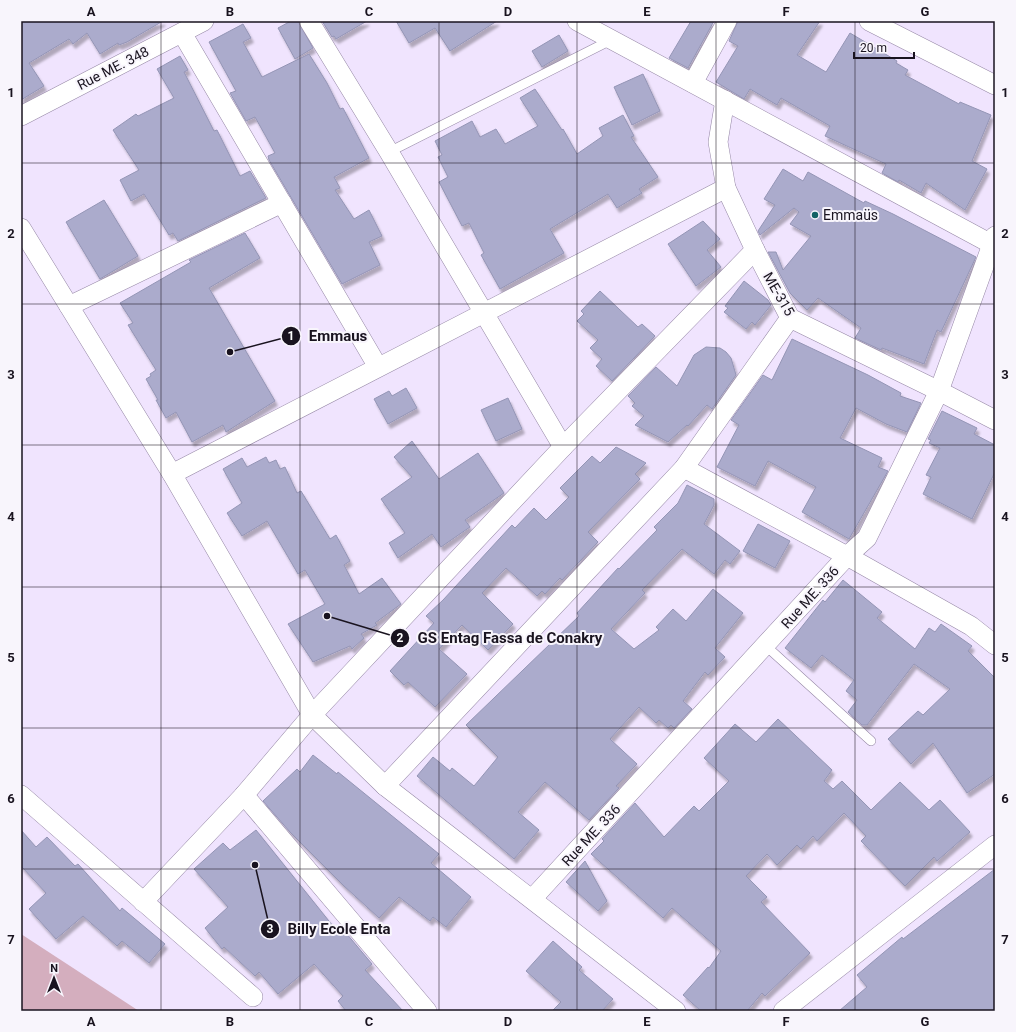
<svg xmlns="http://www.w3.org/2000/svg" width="1016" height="1032" font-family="Roboto,sans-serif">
<defs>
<filter id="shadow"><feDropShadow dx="2.5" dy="4.5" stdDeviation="1" flood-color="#0004"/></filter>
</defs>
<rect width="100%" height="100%" fill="#f0e4fe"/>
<path fill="#d4aebe" d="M21,934L139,1011H21Z"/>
<g fill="#ababcc" stroke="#9495b5" filter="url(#shadow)">
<path d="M21,21H163L127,42L119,45L118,43L100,54L87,33L73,44L69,39L29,63L44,86L21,100Z"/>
<path d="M291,21H298L313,48L295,59L278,28Z"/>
<path d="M322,21H367L336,39L334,36L332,37Z"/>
<path d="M396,21H497L450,51L435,28L409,43Z"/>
<path d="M691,21H714L688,68L669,58Z"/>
<path d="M738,21H820L797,55L826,72L850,33L897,61L896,63L908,70L905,75L959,104L960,102L991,115L972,161L987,169L965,210L926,183L921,193L899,180L898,182L882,173L886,164L825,136L830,126L781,98L777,105L750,89L744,99L716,82L738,46L729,41Z"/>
<path d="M243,24L251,38L243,42L262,77L309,54L327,83L340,109L343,108L369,158L334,177L340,188L335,190L354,219L369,210L382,236L369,242L380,265L342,284L269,160L268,156L275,153L255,117L246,121L230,93L236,91L209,42Z"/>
<path d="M559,35L568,51L542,67L532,51Z"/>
<path d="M180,56L188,70L184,72L214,131L217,130L240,176L250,171L266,198L178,241L173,233L169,235L144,194L131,201L120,180L139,170L113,130L136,114L138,116L174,98L157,69Z"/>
<path d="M643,74L660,111L632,125L614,87Z"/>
<path d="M535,89L562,130L563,129L577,154L603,136L599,128L623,115L634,136L631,137L658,177L639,189L642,193L617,208L608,194L550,229L564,253L500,289L481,255L484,253L469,223L462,226L439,182L448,177L438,157L442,155L435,141L472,121L480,137L496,129L505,144L538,126L520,98Z"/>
<path d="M783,169L803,181L808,172L864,203L865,201L893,214L976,257L941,332L937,330L924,364L882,348L881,350L855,338L861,328L818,298L807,310L790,293L768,252H776L783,270L811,236L790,224L799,212L794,208L760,235L758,231L775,205L764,199Z"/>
<path d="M104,200L138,256L100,279L66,222Z"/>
<path d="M703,221L720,239L707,250L721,267L696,286L668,244Z"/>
<path d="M245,233L260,258L209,288L275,401L226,432L223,425L192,442L176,412L166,418L156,400H158L146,379L151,376L150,374L156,370L128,325L133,323L120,303L191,262L189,260Z"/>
<path d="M744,281L768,300L771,305L755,325L752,322L746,329L724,312L728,308L725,306Z"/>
<path d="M600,291L638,327L642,324L655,336L612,381L596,366L602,359L590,348L598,340L577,321L584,314L581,311Z"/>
<path d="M792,339L868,375L901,393L900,396L921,403L907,432L886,424L856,408L840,438L882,458L878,467L888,471L849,539L802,512L816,487L768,461L755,486L717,467L739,425L731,420L763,375L772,380Z"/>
<path d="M706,347L720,348L726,352L731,358L736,375L712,409L707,405L688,426L687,425L668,442L635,425L644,416L632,406L635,403L628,396L656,367L677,386L694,355Z"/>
<path d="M406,388L417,408L388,424L374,399L389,391L392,396Z"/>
<path d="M508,398L522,429L496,441L481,410Z"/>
<path d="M942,411L977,428L974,434L995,445V472L972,519L923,494L931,477L926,475L940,448L929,443L931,440L928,439Z"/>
<path d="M412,441L439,479L478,453L504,493L465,520L470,527L441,547L432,534L398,558L389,543L405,533L381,499L412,477L394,457Z"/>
<path d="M616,447L646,463L635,474L640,479L588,532L598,542L562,580L560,578L545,594L542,591L537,596L506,568L482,593L513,624L488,650L462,625L439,649L467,674L435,707L408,682L404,685L390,671L434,623L426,616L443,600L512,525L515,528L534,508L546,520L569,497L560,488L592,456L600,463Z"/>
<path d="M266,457L269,463L276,460L280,469L285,467L297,493L301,491L330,539L336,535L350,561L344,565L359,594L382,578L401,604L375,623L377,625L361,634L364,638L352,649L350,646L313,662L288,624L325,604L305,570L298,574L267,521L242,536L227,513L242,503L223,469L242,458L247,467Z"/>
<path d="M687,485L714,499V505L704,524L740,551L730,564L725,560L714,574L682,549L642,590L645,593L611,629L634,649L659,630L656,627L673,609L686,621L713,589L743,613L715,648L725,657L708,675L705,672L683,701L692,709L674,728L671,725L668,728L659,720L656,723L639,707L610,739L637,764L616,786L619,788L589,820L545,782L518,812L539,830L514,859L417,776L433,757L450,771L452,768L474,786L498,757L466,725L579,616L577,613L618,568L619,569L657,530L654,527L678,503Z"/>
<path d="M758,524L790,541L775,568L743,551Z"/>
<path d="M843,580L882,612L877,618L915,649L929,628L935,632L941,624L972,646L968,651L995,678V774L967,793L933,743L911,764L888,739L918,711L923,715L950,689L914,664L867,725H862L848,712L857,700L846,691L854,680L822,655L811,668L785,648L823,600L825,602Z"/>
<path d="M778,719L832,770L824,781L833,789L842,781L871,810L900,782L929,810L940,800L970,832L937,861L934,857L905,886L861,841L866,836L844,813L817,841L813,836L801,849L797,845L777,865L767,854L746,876L767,897L761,902L810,953L765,996L762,993L747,1011H701L683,995L708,967L709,968L721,951L672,908L663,918L591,854L604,841L602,839L635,803L664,837L694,806L699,811L729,781L704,758L735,724L756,742Z"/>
<path d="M313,755L337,774L338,772L439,854L431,863L471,897L446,927L433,917L430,921L399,897L379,918L344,886L290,832L263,801L297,769L300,772Z"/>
<path d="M21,830L36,847L47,837L75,866L78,864L120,911L122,908L165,944L149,963L122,941L117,946L83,916L56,939L29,909L46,893L21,866Z"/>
<path d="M256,830L337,931L341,927L372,964L365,970L403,1011H346L338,1001L343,996L314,964L278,994L259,972L255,976L224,947L222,949L205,928L228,907L194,869L223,843L230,850Z"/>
<path d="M585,861L607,901L598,911L566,882Z"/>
<path d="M995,869V1011H839L867,987L857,975L902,937L903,939Z"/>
<path d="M553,941L582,967L579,970L613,999L602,1011H552L561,1002L526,971Z"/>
</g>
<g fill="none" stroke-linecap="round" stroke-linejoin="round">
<g stroke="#9688a6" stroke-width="10">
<g id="service">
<path d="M389,152L611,40"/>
<path d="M766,646L871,741"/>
</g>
</g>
<g stroke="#9688a6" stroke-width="20">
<g id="minor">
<path d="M309,21L389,152L563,447"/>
<path d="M577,21L995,246"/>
<path d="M869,21L995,85"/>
<path d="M182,33L378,367"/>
<path d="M693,83L727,21"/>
<path d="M725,100L718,142L726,188L755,250L790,318L939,391L995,420"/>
<path d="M21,116L204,21"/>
<path d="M21,228L172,474L312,715L385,786L676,1011"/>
<path d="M69,306L282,203"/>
<path d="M684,468L847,556L971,626L995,645"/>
<path d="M172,474L726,188"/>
<path d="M385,786L684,468L790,318"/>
<path d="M21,795L253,997"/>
<path d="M244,795L427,1011"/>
<path d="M532,899L847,556L867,538L939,391L995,236"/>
<path d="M143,902L244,795L312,715L563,447L755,250"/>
<path d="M783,1011L995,845"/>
</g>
</g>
<use href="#service" stroke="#fff" stroke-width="9"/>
<use href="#minor" stroke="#fff" stroke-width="19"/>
</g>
<path fill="none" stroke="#19131f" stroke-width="1" stroke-opacity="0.55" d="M161,21V1011M300,21V1011M439,21V1011M577,21V1011M716,21V1011M855,21V1011M21,163H995M21,304H995M21,445H995M21,587H995M21,728H995M21,869H995"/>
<circle fill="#136364" stroke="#f8f5fc" stroke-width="1.5" cx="815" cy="215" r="4"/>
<g text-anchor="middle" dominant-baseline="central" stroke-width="4" stroke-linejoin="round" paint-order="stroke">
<g font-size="14" fill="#19131f" stroke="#f8f5fc">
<text transform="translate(113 68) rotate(-27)">Rue ME. 348</text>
<text transform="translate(779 294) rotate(60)">ME-315</text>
<text transform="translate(810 597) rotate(-48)">Rue ME. 336</text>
<text transform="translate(591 835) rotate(-47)">Rue ME. 336</text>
</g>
<g font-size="14" fill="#19131f" stroke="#f8f5fc" text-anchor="start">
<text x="823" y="215">Emmaüs</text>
</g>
</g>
<path fill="none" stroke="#19131f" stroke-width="1.5" d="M230 352L291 336M327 616L400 638M255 865L270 929"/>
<g fill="#19131f" stroke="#f8f5fc" stroke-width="1.5">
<circle cx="230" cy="352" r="4"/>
<circle cx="327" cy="616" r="4"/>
<circle cx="255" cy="865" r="4"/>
<circle cx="291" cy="336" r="10"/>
<circle cx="400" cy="638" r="10"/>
<circle cx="270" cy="929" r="10"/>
</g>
<g font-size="12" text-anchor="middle" font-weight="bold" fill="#fff">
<text x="291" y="340">1</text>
<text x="400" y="642">2</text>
<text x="270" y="933">3</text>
</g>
<g font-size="15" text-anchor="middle" font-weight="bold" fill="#19131f" stroke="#f8f5fc" stroke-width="4" stroke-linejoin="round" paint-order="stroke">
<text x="338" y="341">Emmaus</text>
<text x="510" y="643">GS Entag Fassa de Conakry</text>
<text x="339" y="934">Billy Ecole Enta</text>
</g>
<rect width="1016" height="1032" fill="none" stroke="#f8f5fc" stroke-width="44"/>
<g transform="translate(54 978)" stroke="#f8f5fc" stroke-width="3" paint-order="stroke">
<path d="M0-3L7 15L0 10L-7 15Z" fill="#19131f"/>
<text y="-6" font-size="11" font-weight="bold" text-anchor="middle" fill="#19131f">N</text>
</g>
<path d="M854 52v6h60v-6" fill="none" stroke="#19131f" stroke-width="2"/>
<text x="860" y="52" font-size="12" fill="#19131f" stroke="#f8f5fc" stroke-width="3" paint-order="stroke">20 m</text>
<rect x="22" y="22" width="972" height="988" fill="none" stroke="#19131f" stroke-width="1.5"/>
<g font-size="13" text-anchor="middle" font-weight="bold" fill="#19131f">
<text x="91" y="16">A</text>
<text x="230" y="16">B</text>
<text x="369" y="16">C</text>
<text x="508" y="16">D</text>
<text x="647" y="16">E</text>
<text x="786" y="16">F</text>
<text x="925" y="16">G</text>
<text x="11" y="97">1</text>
<text x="1005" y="97">1</text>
<text x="11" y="238">2</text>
<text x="1005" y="238">2</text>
<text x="11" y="379">3</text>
<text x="1005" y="379">3</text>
<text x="11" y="521">4</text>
<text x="1005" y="521">4</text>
<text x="11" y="662">5</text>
<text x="1005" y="662">5</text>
<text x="11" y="803">6</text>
<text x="1005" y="803">6</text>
<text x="11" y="944">7</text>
<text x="1005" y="944">7</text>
<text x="91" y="1026">A</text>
<text x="230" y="1026">B</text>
<text x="369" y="1026">C</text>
<text x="508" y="1026">D</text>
<text x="647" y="1026">E</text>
<text x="786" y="1026">F</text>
<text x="925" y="1026">G</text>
</g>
</svg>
